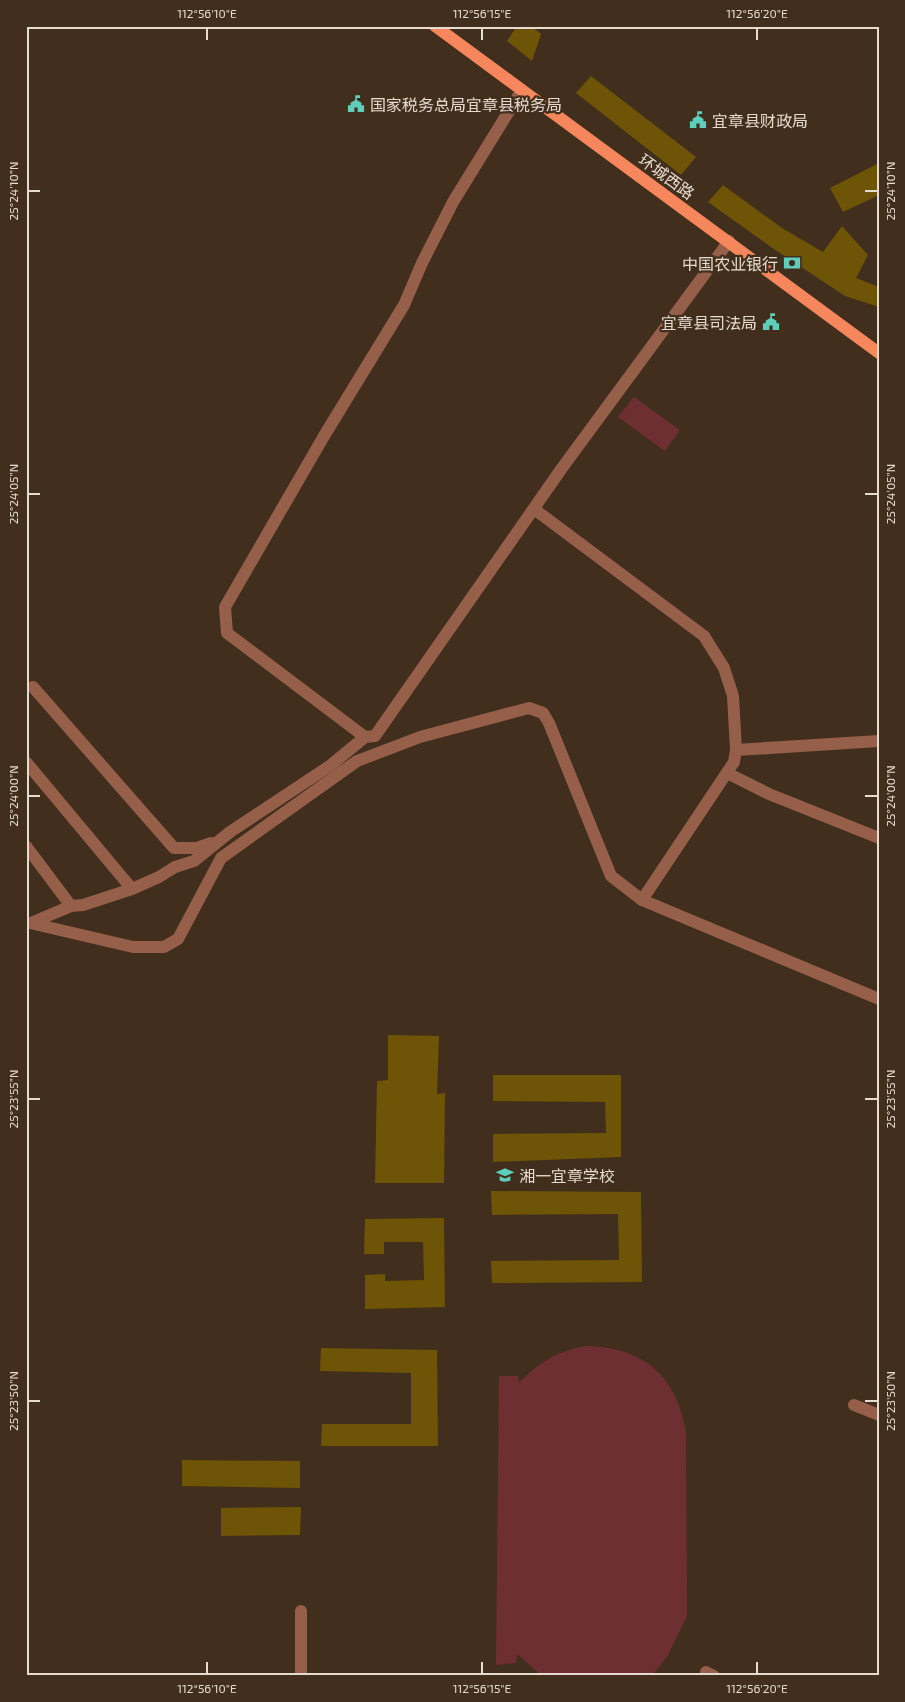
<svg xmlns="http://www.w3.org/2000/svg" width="905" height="1702" font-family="'Exo 2','Noto Sans SC',sans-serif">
<rect width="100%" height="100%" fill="#412e1c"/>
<g fill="#6e2f33">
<path d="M634,397L680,430L665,451L618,417Z"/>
<path d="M586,1346C644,1347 677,1376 686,1433L687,1616L668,1655L656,1671L649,1676H542L517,1654L516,1663L496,1665L499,1376H518L519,1383C539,1362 558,1351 586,1346Z"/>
</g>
<g fill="#6d5407">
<path d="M517,26H531L541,34L532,61L507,41Z"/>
<path d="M591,76L696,157L681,175L576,93Z"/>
<path d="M879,163V195L843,212L830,188Z"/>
<path d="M723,185L782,228L823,252L842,226L868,255L856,278L879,287V307L845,296L774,249L708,202Z"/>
<path d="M388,1035L439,1036L437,1094L445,1093L444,1183H375L377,1081L388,1080Z"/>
<path d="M493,1075H621V1157L493,1162V1134L606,1133L605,1102L493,1101Z"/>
<path d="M491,1191L641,1192L642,1282L492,1283L491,1261L619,1260L618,1214L492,1215Z"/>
<path d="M444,1218L445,1307L365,1309V1275L385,1274V1281L424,1280L423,1242H384V1254H364L365,1219Z"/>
<path d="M321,1348L437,1350L438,1446H321L322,1424H411V1373L320,1371Z"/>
<path d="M182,1460L300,1461V1488L182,1486Z"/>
<path d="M301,1507L300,1535L221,1536V1508Z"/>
</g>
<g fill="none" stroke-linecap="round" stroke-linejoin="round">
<g stroke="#955f4a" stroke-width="12">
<path d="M534,509L704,636L724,668L733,696L736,750L734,762L642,900L879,999"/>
<path d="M33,687L174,848H197L211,843"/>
<path d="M365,737L227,633L225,607L324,436L404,305L422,263L453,202L522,90"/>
<path d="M736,750L879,741"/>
<path d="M26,762L132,889"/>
<path d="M727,773L769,794L879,838"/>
<path d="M26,846L71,906"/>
<path d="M30,923L133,947H164L178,939L221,858L357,761L420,737L529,708L543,713L549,723L611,876L642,900"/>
<path d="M31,923L71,906L83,905L132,889L159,877L175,867L194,861L230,832L331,765L365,737L375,736L562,468L729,241"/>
<path d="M854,1405L879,1415"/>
<path d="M301,1611V1676"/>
<path d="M706,1672L714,1676"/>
</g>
<path stroke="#f6875c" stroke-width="12" d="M435,26L879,353"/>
</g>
<path fill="none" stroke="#e7dbcf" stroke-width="2" d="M207,28V40M482,28V40M757,28V40M28,191H40M865,191H878M28,494H40M865,494H878M28,796H40M865,796H878M28,1099H40M865,1099H878M28,1401H40M865,1401H878M207,1662V1674M482,1662V1674M757,1662V1674"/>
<defs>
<g id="civic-bare" transform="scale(1.35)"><path d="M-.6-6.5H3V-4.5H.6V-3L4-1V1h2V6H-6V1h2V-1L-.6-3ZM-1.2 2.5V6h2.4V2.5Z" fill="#5cceba" stroke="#412e1c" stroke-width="2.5" paint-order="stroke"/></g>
<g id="bank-bare" transform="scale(1.35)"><path d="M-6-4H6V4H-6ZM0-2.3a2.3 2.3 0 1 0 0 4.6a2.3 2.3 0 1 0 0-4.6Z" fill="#5cceba" stroke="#412e1c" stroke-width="2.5" paint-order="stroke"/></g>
<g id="school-bare" transform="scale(1.35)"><path d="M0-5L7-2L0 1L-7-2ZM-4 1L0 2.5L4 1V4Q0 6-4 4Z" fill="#5cceba" stroke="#412e1c" stroke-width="2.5" paint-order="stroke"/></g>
</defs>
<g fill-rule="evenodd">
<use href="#civic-bare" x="356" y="104"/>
<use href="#civic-bare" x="698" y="120"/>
<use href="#bank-bare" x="792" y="263"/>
<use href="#civic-bare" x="771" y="322"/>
<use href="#school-bare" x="505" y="1175"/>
</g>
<g text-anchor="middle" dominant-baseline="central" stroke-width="4.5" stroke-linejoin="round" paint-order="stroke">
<g font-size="16" fill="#e7dbcf" stroke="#412e1c" text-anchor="start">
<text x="370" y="104">国家税务总局宜章县税务局</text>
<text x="712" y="120">宜章县财政局</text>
<text x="778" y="263" text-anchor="end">中国农业银行</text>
<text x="757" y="322" text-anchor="end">宜章县司法局</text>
<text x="519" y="1175">湘一宜章学校</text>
</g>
<g font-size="16" fill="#e7dbcf" stroke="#412e1c">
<text transform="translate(667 176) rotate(36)">环城西路</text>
</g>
</g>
<rect width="905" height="1702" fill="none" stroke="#412e1c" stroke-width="55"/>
<rect x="28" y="28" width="850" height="1646" fill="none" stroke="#e7dbcf" stroke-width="2"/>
<g font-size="12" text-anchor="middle" fill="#e7dbcf">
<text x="207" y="18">112°56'10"E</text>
<text x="482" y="18">112°56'15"E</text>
<text x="757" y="18">112°56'20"E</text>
<text transform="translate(14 191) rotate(-90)" y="4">25°24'10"N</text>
<text transform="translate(891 191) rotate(-90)" y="4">25°24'10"N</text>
<text transform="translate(14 494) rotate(-90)" y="4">25°24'05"N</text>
<text transform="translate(891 494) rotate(-90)" y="4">25°24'05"N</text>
<text transform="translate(14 796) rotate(-90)" y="4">25°24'00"N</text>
<text transform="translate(891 796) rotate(-90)" y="4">25°24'00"N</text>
<text transform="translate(14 1099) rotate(-90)" y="4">25°23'55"N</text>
<text transform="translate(891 1099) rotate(-90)" y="4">25°23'55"N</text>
<text transform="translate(14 1401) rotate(-90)" y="4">25°23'50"N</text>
<text transform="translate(891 1401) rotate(-90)" y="4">25°23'50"N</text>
<text x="207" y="1693">112°56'10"E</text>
<text x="482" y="1693">112°56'15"E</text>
<text x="757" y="1693">112°56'20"E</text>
</g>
</svg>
